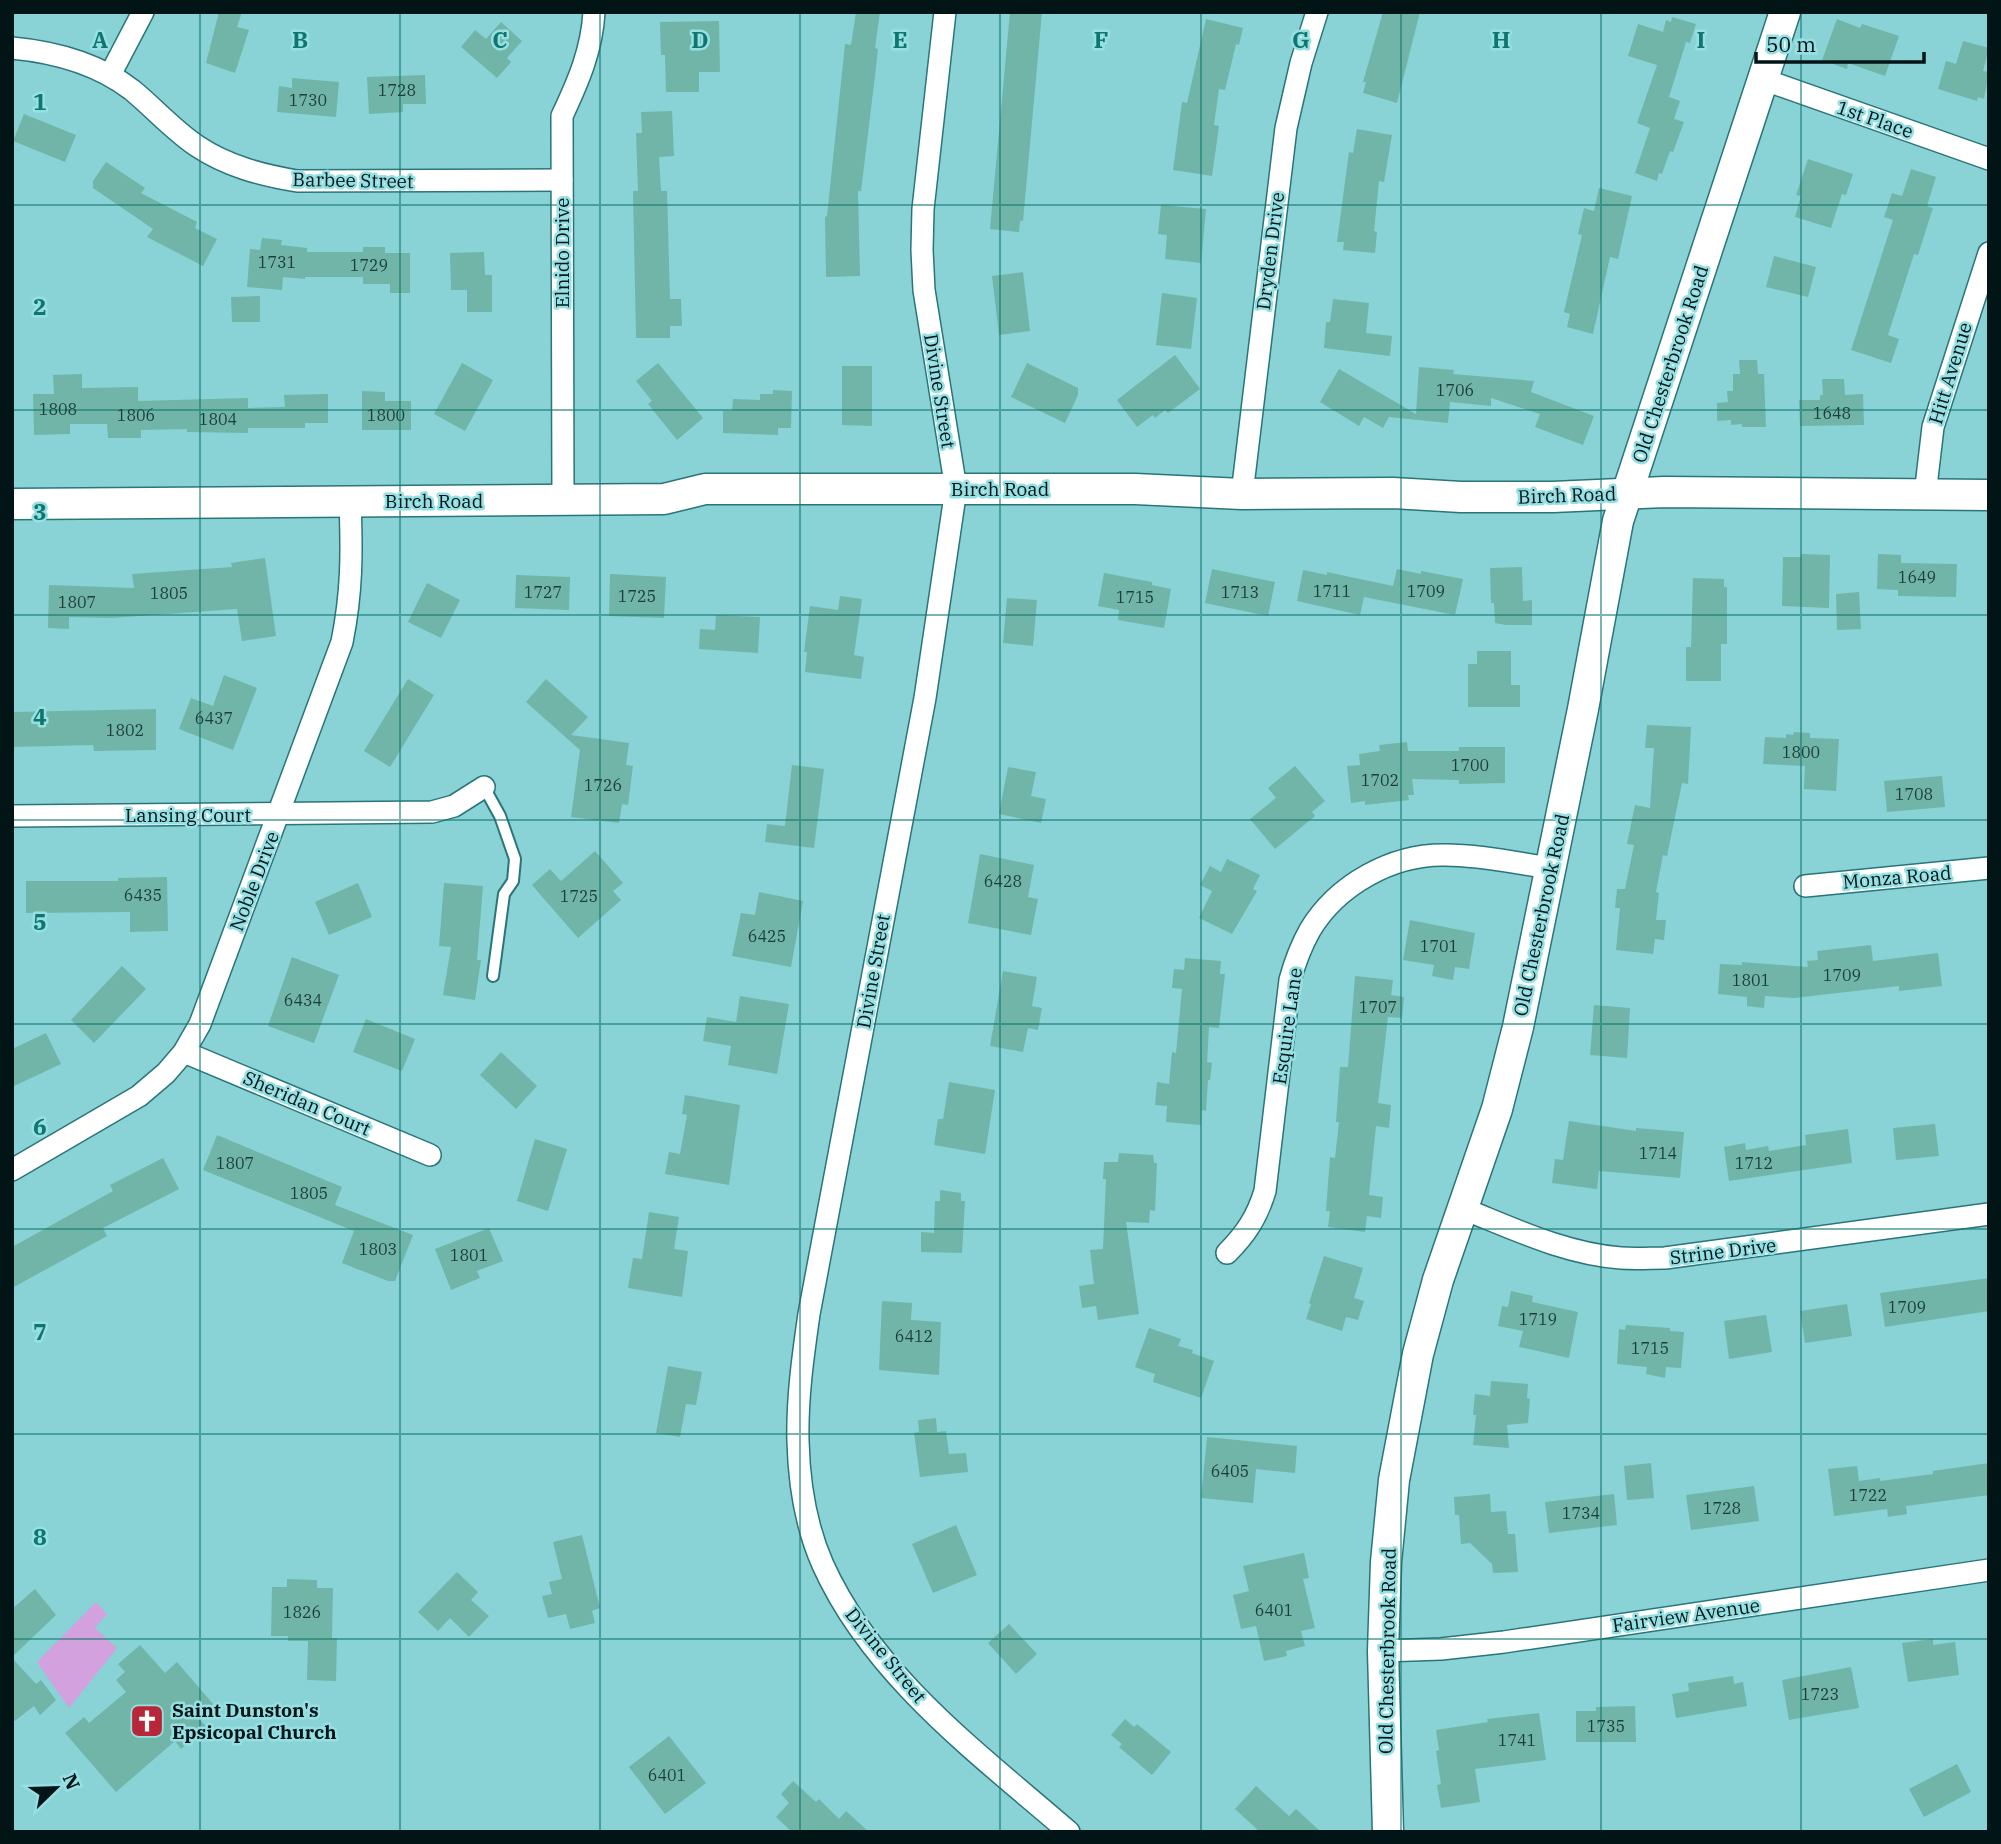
<svg xmlns="http://www.w3.org/2000/svg" width="2001" height="1844" font-family="'IBM Plex Serif',serif">
<rect width="100%" height="100%" fill="#89d3d7"/>
<path fill="#d2a1de" d="M96,1602L107,1614L95,1628L117,1648L69,1708L37,1662Z"/>
<g fill="#70b5a7">
<path d="M219,12H242L237,27L249,30L235,73L206,63Z"/>
<path d="M856,12H880L875,48L878,49L875,76L861,191H858L860,276L826,277L825,217L827,216L845,44L851,45Z"/>
<path d="M1010,12H1042L1023,221H1020L1019,232L990,229Z"/>
<path d="M1383,12H1420L1397,103L1363,93L1366,82H1363Z"/>
<path d="M1672,17L1696,24L1690,43L1686,42L1669,97L1680,101L1674,119L1684,122L1673,152L1670,151L1662,174L1659,173L1657,181L1635,173L1650,128L1637,123L1657,65L1628,56L1638,24L1663,32L1666,20L1671,22Z"/>
<path d="M1206,19L1243,28L1239,45L1236,44L1225,90L1219,89L1214,125L1219,126L1212,176L1173,170L1182,102L1187,103Z"/>
<path d="M1837,19L1860,28L1862,24L1899,36L1885,76L1848,63L1847,69L1822,60Z"/>
<path d="M719,21L720,72H699V92H666L665,55H661L660,22Z"/>
<path d="M501,22L522,41L507,58L511,62L497,78L461,47L475,30L486,39Z"/>
<path d="M1963,41L1989,48L1983,71L1989,72L1984,99L1978,97L1977,101L1938,89L1946,61L1956,64Z"/>
<path d="M425,75L426,104H403V112L369,114L367,77Z"/>
<path d="M292,78L339,82L336,117L277,112L279,86L292,88Z"/>
<path d="M672,111L674,156L659,157L661,191H667L670,299H681L682,326H670V338H636L633,191H638L636,133H642L641,112Z"/>
<path d="M24,114L76,135L65,162L13,141Z"/>
<path d="M1357,129L1392,135L1384,182L1379,181L1374,231L1377,232L1375,253L1343,250L1344,242H1337L1349,152L1353,153Z"/>
<path d="M1808,159L1853,174L1846,195L1842,194L1831,228L1795,217L1801,196L1796,195Z"/>
<path d="M106,162L145,188L141,193L197,222L195,228L217,239L203,266L147,237L153,229L93,188V181Z"/>
<path d="M1911,169L1936,177L1927,206L1933,208L1918,255L1914,254L1888,335L1899,339L1891,363L1851,350L1893,220L1884,217L1892,193L1902,196Z"/>
<path d="M1599,188L1632,196L1618,259L1610,257L1593,334L1567,327L1570,314L1564,312L1582,235L1578,234L1584,208L1594,211Z"/>
<path d="M1161,205L1206,209L1201,263L1165,259L1167,235L1158,234Z"/>
<path d="M262,238L282,240L281,245L307,248V252H363V247H385V253H410V293H390V284H363V277H305V279L283,277L282,290L247,287L250,249L260,250Z"/>
<path d="M484,252L485,275H492V312H467V290H451L450,253Z"/>
<path d="M1774,256L1816,267L1808,297L1766,287Z"/>
<path d="M1023,272L1030,331L999,335L992,276Z"/>
<path d="M1162,293L1197,298L1191,349L1156,345Z"/>
<path d="M260,296V322H232L231,297Z"/>
<path d="M1333,299L1369,303L1366,333L1392,336L1390,356L1324,348L1326,322H1330Z"/>
<path d="M1175,355L1200,389L1168,413L1165,410L1155,418L1153,415L1137,427L1117,400Z"/>
<path d="M1739,360H1757L1758,374H1764L1766,427H1742V424L1731,425V420L1717,421V403L1728,402L1727,391H1733V374H1740Z"/>
<path d="M462,363L493,380L465,431L434,414Z"/>
<path d="M658,363L703,418L677,440L648,404L652,401L636,381Z"/>
<path d="M1027,363L1078,388V395L1065,423L1011,397Z"/>
<path d="M842,366H872V426L842,425Z"/>
<path d="M1419,367L1454,370L1453,374L1534,381L1531,392L1594,416L1583,445L1535,427L1540,414L1491,398V406L1450,402L1448,423L1389,417L1383,428L1364,417L1359,426L1320,402L1339,369L1416,414Z"/>
<path d="M82,374V388L138,387V401L248,398V408L285,407L284,395L328,394V423H305V428H248V433L187,432V429L141,430V438H108L107,424H70V434L34,435L33,394H54L53,375Z"/>
<path d="M1822,379H1844L1845,395L1863,394L1864,425L1800,426L1799,400H1820V395H1823Z"/>
<path d="M773,390L792,391L791,428H778V435L723,433V411H732L733,399L760,400V394H773Z"/>
<path d="M362,391L385,392V401H411V430H362Z"/>
<path d="M1801,554L1830,555L1829,608L1782,606L1783,557H1801Z"/>
<path d="M1878,554L1901,555V563L1957,564L1956,597L1898,596V590L1877,589Z"/>
<path d="M265,558L276,636L242,641L237,609L111,618L69,617V629L48,628L49,585L134,588L132,574L232,567L231,563Z"/>
<path d="M1522,567L1523,601L1532,600V625H1506L1495,623L1494,603H1491L1490,568Z"/>
<path d="M1212,569L1275,582L1268,616L1205,603Z"/>
<path d="M1397,569L1421,574V571L1463,579L1455,615L1364,597L1360,615L1297,601L1303,570L1327,575V572L1393,586Z"/>
<path d="M1104,573L1152,582V585L1171,589L1164,628L1118,620L1119,610L1098,606Z"/>
<path d="M610,574L666,577L664,618L609,616Z"/>
<path d="M516,575L570,577L569,610L515,608Z"/>
<path d="M1693,578L1724,579V587H1727V644H1721V681H1686V647H1691Z"/>
<path d="M427,583L460,600L441,638L408,622Z"/>
<path d="M1859,592L1861,629L1837,630L1836,594Z"/>
<path d="M840,596L862,599L854,655L864,657L861,679L805,672L807,652H804L810,606L838,610Z"/>
<path d="M1007,598L1037,600L1033,646L1003,643Z"/>
<path d="M716,615L760,617L758,653L699,649L700,629L715,630Z"/>
<path d="M1477,651H1511V685H1520V707H1468V664H1477Z"/>
<path d="M224,675L257,688L233,750L179,729L191,698L213,706Z"/>
<path d="M408,679L434,695L390,767L364,751Z"/>
<path d="M546,679L588,717L571,735L629,743L626,765L633,766L628,805L622,804L619,823L571,817L580,750L526,702Z"/>
<path d="M156,709V750L94,751L93,745L12,747V712Z"/>
<path d="M1647,725L1691,727L1688,784L1682,783L1667,856L1663,855L1656,892L1659,893L1656,920H1666L1664,940L1655,939L1653,954L1616,950L1620,908H1615L1617,889H1625L1634,845L1627,844L1635,805L1650,808L1654,748H1645Z"/>
<path d="M1794,732L1810,733V738L1839,739L1836,791L1804,789L1805,766L1763,764L1765,737L1786,738V734L1793,735Z"/>
<path d="M1407,742L1408,751H1459V747H1505V783L1459,784V780L1412,779L1414,795H1408L1409,800L1365,805V801L1351,803L1347,766L1360,765L1359,754L1380,751L1379,745Z"/>
<path d="M792,765L824,769L814,848L765,842L767,824L785,826Z"/>
<path d="M1295,766L1325,801L1312,812L1315,816L1275,849L1250,819L1276,798L1268,788Z"/>
<path d="M1008,767L1036,772L1031,796L1046,799L1041,823L999,814Z"/>
<path d="M1942,776L1945,807L1887,812L1884,781Z"/>
<path d="M595,851L623,883L613,891L621,900L578,938L532,885L550,869L561,881Z"/>
<path d="M980,854L1034,865L1028,897L1038,899L1031,935L968,923Z"/>
<path d="M1227,859L1260,875L1253,889L1257,891L1232,934L1199,918L1212,891L1200,885L1210,866L1221,872Z"/>
<path d="M167,877L168,931L130,932V912L26,913V881H118V878Z"/>
<path d="M358,883L372,917L329,935L315,902Z"/>
<path d="M444,883L483,886L477,960H481L475,1000L443,995L451,947L439,946Z"/>
<path d="M759,892L803,901L791,967L732,956L741,913L755,915Z"/>
<path d="M1410,920L1475,933L1469,969L1455,967L1453,980L1432,976L1434,965L1403,960Z"/>
<path d="M1871,945L1873,961L1938,953L1942,986L1899,991V986L1794,998L1765,996L1764,1008L1747,1006V997L1718,994L1720,964L1742,965V962L1808,967L1807,961L1818,960L1817,951Z"/>
<path d="M292,957L339,975L314,1043L268,1026Z"/>
<path d="M1185,958L1221,961L1220,974H1225L1219,1028L1209,1027L1207,1062L1212,1063L1210,1080H1208L1206,1111L1202,1110L1201,1125L1166,1122L1167,1106L1155,1105L1157,1082L1169,1084L1172,1052L1176,1053L1182,989L1172,988L1174,969L1184,970Z"/>
<path d="M122,966L146,989L94,1043L71,1020Z"/>
<path d="M1003,971L1037,977L1032,1006L1042,1008L1038,1030L1028,1028L1023,1052L990,1046Z"/>
<path d="M1355,976L1393,980L1391,995L1404,997L1402,1018L1388,1017L1378,1103L1391,1105L1389,1128L1376,1126L1369,1195L1383,1197L1381,1218L1367,1216L1365,1232L1328,1227L1330,1211H1326L1330,1157L1335,1158L1339,1122H1336L1340,1067H1348Z"/>
<path d="M740,996L789,1004L777,1074L728,1065L731,1046L703,1041L707,1017L736,1022Z"/>
<path d="M1594,1005L1630,1008L1627,1058L1590,1055Z"/>
<path d="M366,1019L415,1039L402,1071L353,1052Z"/>
<path d="M46,1033L61,1064L12,1087V1049Z"/>
<path d="M501,1052L537,1086L516,1109L480,1075Z"/>
<path d="M949,1082L995,1090L985,1154L934,1145L938,1119H943Z"/>
<path d="M685,1095L740,1105L729,1185L665,1174L669,1152L680,1154L687,1115L682,1114Z"/>
<path d="M1569,1121L1636,1131V1128L1684,1132L1680,1178L1599,1171L1597,1189L1552,1183L1555,1159L1563,1160Z"/>
<path d="M1935,1124L1939,1156L1896,1160L1893,1128Z"/>
<path d="M1848,1129L1852,1163L1729,1181L1724,1147L1745,1143L1746,1150L1768,1146L1769,1151L1806,1145L1805,1135Z"/>
<path d="M217,1135L342,1187L335,1205L413,1235L395,1281H388L342,1263L354,1231L203,1170Z"/>
<path d="M535,1139L567,1149L548,1211L517,1201Z"/>
<path d="M1119,1153L1153,1155L1154,1163H1157L1155,1211L1150,1210L1149,1223L1126,1222L1139,1314L1098,1320L1096,1306L1082,1308L1079,1286L1094,1284L1090,1250L1103,1249L1106,1179H1103L1104,1162H1118Z"/>
<path d="M163,1158L179,1189L103,1228L107,1236L12,1288V1247L113,1191L110,1185Z"/>
<path d="M940,1190L961,1193V1201H965L962,1253L921,1252V1232L934,1233L935,1201H940Z"/>
<path d="M649,1212L679,1217L674,1249L688,1251L682,1297L628,1288L633,1258L642,1259Z"/>
<path d="M489,1228L503,1261L477,1271L480,1278L451,1290L435,1249Z"/>
<path d="M1324,1256L1363,1268L1354,1298L1364,1301L1358,1320L1346,1317L1342,1331L1306,1319L1311,1304L1309,1303Z"/>
<path d="M1989,1278V1311L1885,1327L1880,1293Z"/>
<path d="M1511,1291L1533,1296L1532,1302L1578,1312L1569,1358L1519,1347L1523,1331L1498,1326L1502,1306L1508,1307Z"/>
<path d="M882,1301L912,1303L911,1320L941,1322L939,1375L879,1370Z"/>
<path d="M1847,1304L1852,1336L1805,1343L1800,1311Z"/>
<path d="M1766,1315L1772,1352L1729,1359L1724,1321Z"/>
<path d="M1626,1325L1670,1328V1331L1684,1332L1681,1368L1666,1367L1665,1378L1646,1374L1647,1367L1617,1364L1619,1329L1625,1330Z"/>
<path d="M1149,1328L1181,1339L1178,1346L1193,1350L1192,1353L1214,1361L1201,1398L1153,1382L1155,1374L1135,1367Z"/>
<path d="M668,1366L702,1372L696,1405L686,1404L680,1437L656,1433Z"/>
<path d="M1491,1381L1528,1384L1527,1398L1530,1399L1528,1423L1507,1425L1509,1448L1473,1445L1476,1415H1473L1475,1394L1490,1396Z"/>
<path d="M936,1418L937,1432L946,1431L949,1454L966,1453L968,1472L920,1477L914,1433L919,1432L918,1420Z"/>
<path d="M1207,1437L1297,1446L1295,1473L1256,1469L1253,1503L1201,1498Z"/>
<path d="M1651,1463L1654,1498L1627,1500L1624,1466Z"/>
<path d="M1989,1463V1495L1906,1506L1907,1514L1888,1517L1887,1509L1834,1516L1828,1469L1857,1466L1859,1481L1880,1478V1481L1933,1474V1471Z"/>
<path d="M1754,1486L1759,1521L1691,1530L1686,1495Z"/>
<path d="M1490,1494L1491,1512L1506,1511L1508,1534H1515L1518,1572L1493,1573L1492,1564L1470,1543L1461,1544L1459,1515H1455L1454,1497Z"/>
<path d="M1614,1494L1617,1525L1549,1533L1545,1502Z"/>
<path d="M956,1525L977,1575L933,1593L912,1544Z"/>
<path d="M582,1535L600,1608L592,1611L595,1623L570,1629L566,1614L548,1618L542,1596L552,1594L549,1582L562,1579L553,1542Z"/>
<path d="M1304,1553L1309,1578L1303,1579L1315,1628L1301,1631L1305,1646L1286,1651L1287,1656L1264,1661L1256,1626L1241,1629L1233,1595L1249,1591L1243,1566Z"/>
<path d="M457,1572L478,1592L471,1600L489,1616L469,1637L450,1618L438,1631L418,1612Z"/>
<path d="M287,1579L317,1580V1588H333L332,1638H337L336,1681L307,1680L308,1641H288V1636H271L272,1587H287Z"/>
<path d="M35,1589L56,1615L12,1657V1609Z"/>
<path d="M1009,1624L1037,1654L1016,1674L988,1643Z"/>
<path d="M1933,1639V1645L1955,1642L1959,1675L1908,1682L1902,1643Z"/>
<path d="M140,1645L165,1673L177,1662L213,1704L198,1718L207,1727L181,1749L175,1741L116,1792L65,1733L84,1717L89,1723L126,1692L116,1680L125,1672L118,1664Z"/>
<path d="M12,1658L36,1684L41,1680L56,1700L40,1715L34,1706L12,1723Z"/>
<path d="M1851,1667L1859,1708L1789,1720L1782,1680Z"/>
<path d="M1733,1676L1734,1684L1743,1682L1747,1706L1676,1718L1672,1694L1689,1691L1688,1683Z"/>
<path d="M1635,1706L1636,1742H1576V1711H1596V1707Z"/>
<path d="M1539,1713L1546,1760L1475,1769L1480,1802L1441,1808L1437,1785L1441,1784L1436,1751L1439,1750L1436,1730L1488,1722L1487,1719Z"/>
<path d="M1125,1719L1134,1727L1137,1724L1171,1752L1152,1775L1119,1747L1122,1744L1111,1735Z"/>
<path d="M669,1736L706,1783L665,1814L629,1767Z"/>
<path d="M1957,1764L1971,1792L1924,1817L1909,1789Z"/>
<path d="M793,1781L816,1802L819,1799L839,1819L846,1811L869,1832H792L776,1817L789,1803L781,1794Z"/>
<path d="M1256,1786L1289,1816L1296,1809L1321,1832H1260L1235,1809Z"/>
</g>
<g fill="none" stroke-linecap="round" stroke-linejoin="round">
<g stroke="#297579" stroke-width="14">
<path id="lane" d="M484,787L500,816L515,859L513,881L504,894L493,976"/>
</g>
<g stroke="#297579" stroke-width="24">
<g id="street">
<path d="M945,12L923,209L922,250L924,290L956,489L925,698L809,1314C803,1356 797,1398 798,1441C799,1482 806,1527 823,1565C873,1676 979,1754 1069,1832"/>
<path d="M12,48C55,52 97,63 132,90C154,108 173,130 197,146C227,166 261,175 297,181L562,180"/>
<path d="M110,75L143,12"/>
<path d="M1762,79L1989,159"/>
<path d="M1242,494L1286,128L1301,63L1317,12"/>
<path d="M1925,495L1933,427L1989,253"/>
<path d="M563,500L562,116C578,82 592,50 594,12"/>
<path d="M12,816L432,812L454,806L484,787"/>
<path d="M1805,886L1989,868"/>
<path d="M184,1052L430,1155"/>
<path d="M12,1170L139,1096L166,1073L184,1052L200,1024L342,642C352,592 352,553 350,502"/>
<path d="M1464,1209C1514,1229 1566,1254 1621,1258C1636,1259 1651,1258 1665,1258L1989,1214"/>
<path d="M1227,1253C1246,1234 1257,1217 1265,1191L1290,980C1295,962 1301,946 1310,930C1337,885 1392,854 1445,855C1480,855 1516,863 1551,868"/>
<path d="M1383,1651L1441,1649L1504,1642L1989,1570"/>
</g>
</g>
<g stroke="#297579" stroke-width="33">
<g id="secondary">
<path d="M12,504L664,499L705,489H1135L1242,494L1393,493L1461,497H1553L1664,492L1989,495"/>
<path d="M1388,1832L1383,1651L1386,1562L1394,1480L1418,1354L1438,1280L1497,1109L1518,1027L1583,709L1618,521L1785,12"/>
</g>
</g>
<use href="#lane" stroke="#fff" stroke-width="10"/>
<use href="#street" stroke="#fff" stroke-width="21"/>
<use href="#secondary" stroke="#fff" stroke-width="30"/>
</g>
<path fill="none" stroke="#0f766e" stroke-width="2" stroke-opacity="0.55" d="M200,12V1832M400,12V1832M600,12V1832M800,12V1832M1000,12V1832M1201,12V1832M1401,12V1832M1601,12V1832M1801,12V1832M12,205H1989M12,410H1989M12,615H1989M12,820H1989M12,1024H1989M12,1229H1989M12,1434H1989M12,1639H1989"/>
<defs>
<g id="church-square" transform="scale(1.75)"><rect x="-9" y="-9" width="18" height="18" rx="4" fill="#b8263a" stroke="#96e0e4"/><path d="M-1.2-6h2.4v3.5h3.3v2.4h-3.3V6h-2.4V-.1h-3.3v-2.4h3.3Z" fill="#fff"/></g>
</defs>
<g fill-rule="evenodd">
<use href="#church-square" x="147" y="1721"/>
</g>
<g text-anchor="middle" dominant-baseline="central" stroke-width="5" stroke-linejoin="round" paint-order="stroke">
<g font-size="16" fill="#1d3d3b">
<text x="397" y="90">1728</text>
<text x="308" y="100">1730</text>
<text x="277" y="262">1731</text>
<text x="369" y="265">1729</text>
<text x="1455" y="390">1706</text>
<text x="58" y="409">1808</text>
<text x="1832" y="413">1648</text>
<text x="136" y="415">1806</text>
<text x="386" y="415">1800</text>
<text x="218" y="419">1804</text>
<text x="1917" y="577">1649</text>
<text x="1332" y="591">1711</text>
<text x="1426" y="591">1709</text>
<text x="543" y="592">1727</text>
<text x="1240" y="592">1713</text>
<text x="169" y="593">1805</text>
<text x="637" y="596">1725</text>
<text x="1135" y="597">1715</text>
<text x="77" y="602">1807</text>
<text x="214" y="718">6437</text>
<text x="125" y="730">1802</text>
<text x="1801" y="752">1800</text>
<text x="1470" y="765">1700</text>
<text x="1380" y="780">1702</text>
<text x="603" y="785">1726</text>
<text x="1914" y="794">1708</text>
<text x="1003" y="881">6428</text>
<text x="143" y="895">6435</text>
<text x="579" y="896">1725</text>
<text x="767" y="936">6425</text>
<text x="1439" y="946">1701</text>
<text x="1842" y="975">1709</text>
<text x="1751" y="980">1801</text>
<text x="303" y="1000">6434</text>
<text x="1378" y="1007">1707</text>
<text x="1658" y="1153">1714</text>
<text x="235" y="1163">1807</text>
<text x="1754" y="1163">1712</text>
<text x="309" y="1193">1805</text>
<text x="378" y="1249">1803</text>
<text x="469" y="1255">1801</text>
<text x="1907" y="1307">1709</text>
<text x="1538" y="1319">1719</text>
<text x="914" y="1336">6412</text>
<text x="1650" y="1348">1715</text>
<text x="1230" y="1471">6405</text>
<text x="1868" y="1495">1722</text>
<text x="1722" y="1508">1728</text>
<text x="1581" y="1513">1734</text>
<text x="1274" y="1610">6401</text>
<text x="302" y="1612">1826</text>
<text x="1820" y="1694">1723</text>
<text x="1606" y="1726">1735</text>
<text x="1517" y="1740">1741</text>
<text x="667" y="1775">6401</text>
</g>
<g font-size="19" fill="#011517" stroke="#96e0e4">
<text transform="translate(1875 119) rotate(19)">1st Place</text>
<text transform="translate(353 180) rotate(1)">Barbee Street</text>
<text transform="translate(1270 251) rotate(-83)">Dryden Drive</text>
<text transform="translate(562 253) rotate(-90)">Elnido Drive</text>
<text transform="translate(1670 364) rotate(-72)">Old Chesterbrook Road</text>
<text transform="translate(1950 373) rotate(-73)">Hitt Avenue</text>
<text transform="translate(940 391) rotate(81)">Divine Street</text>
<text x="1000" y="489">Birch Road</text>
<text transform="translate(1567 495) rotate(-2)">Birch Road</text>
<text x="434" y="501">Birch Road</text>
<text x="188" y="815">Lansing Court</text>
<text transform="translate(1897 877) rotate(-5)">Monza Road</text>
<text transform="translate(254 881) rotate(-69)">Noble Drive</text>
<text transform="translate(1541 915) rotate(-78)">Old Chesterbrook Road</text>
<text transform="translate(873 971) rotate(-80)">Divine Street</text>
<text transform="translate(1287 1026) rotate(-82)">Esquire Lane</text>
<text transform="translate(307 1103) rotate(23)">Sheridan Court</text>
<text transform="translate(1723 1251) rotate(-7)">Strine Drive</text>
<text transform="translate(1686 1615) rotate(-8)">Fairview Avenue</text>
<text transform="translate(1387 1651) rotate(-89)">Old Chesterbrook Road</text>
<text transform="translate(886 1655) rotate(51)">Divine Street</text>
</g>
<g font-size="19" font-weight="bold" fill="#011517" stroke="#96e0e4" text-anchor="start">
<text x="172" y="1710">Saint Dunston's<tspan x="172" dy="22">Epsicopal Church</tspan></text>
</g>
</g>
<g font-size="23" text-anchor="middle" font-weight="bold" fill="#0f766e" stroke="#96e0e4" stroke-width="5" stroke-linejoin="round" paint-order="stroke">
<text x="100" y="48">A</text>
<text x="300" y="48">B</text>
<text x="500" y="48">C</text>
<text x="700" y="48">D</text>
<text x="900" y="48">E</text>
<text x="1101" y="48">F</text>
<text x="1301" y="48">G</text>
<text x="1501" y="48">H</text>
<text x="1701" y="48">I</text>
<text x="40" y="110">1</text>
<text x="40" y="315">2</text>
<text x="40" y="520">3</text>
<text x="40" y="725">4</text>
<text x="40" y="930">5</text>
<text x="40" y="1135">6</text>
<text x="40" y="1340">7</text>
<text x="40" y="1545">8</text>
</g>
<rect width="2001" height="1844" fill="none" stroke="#011517" stroke-width="28"/>
<g transform="translate(56 1788) rotate(67)" stroke="#96e0e4" stroke-width="5" paint-order="stroke">
<path d="M0-5L12 26L0 18L-12 26Z" fill="#011517"/>
<text y="-10" font-size="19" font-weight="bold" text-anchor="middle" fill="#011517">N</text>
</g>
<path d="M1756 52v10h168v-10" fill="none" stroke="#011517" stroke-width="3.5"/>
<text x="1766" y="52" font-size="21" fill="#011517" stroke="#96e0e4" stroke-width="5" paint-order="stroke">50 m</text>
</svg>
